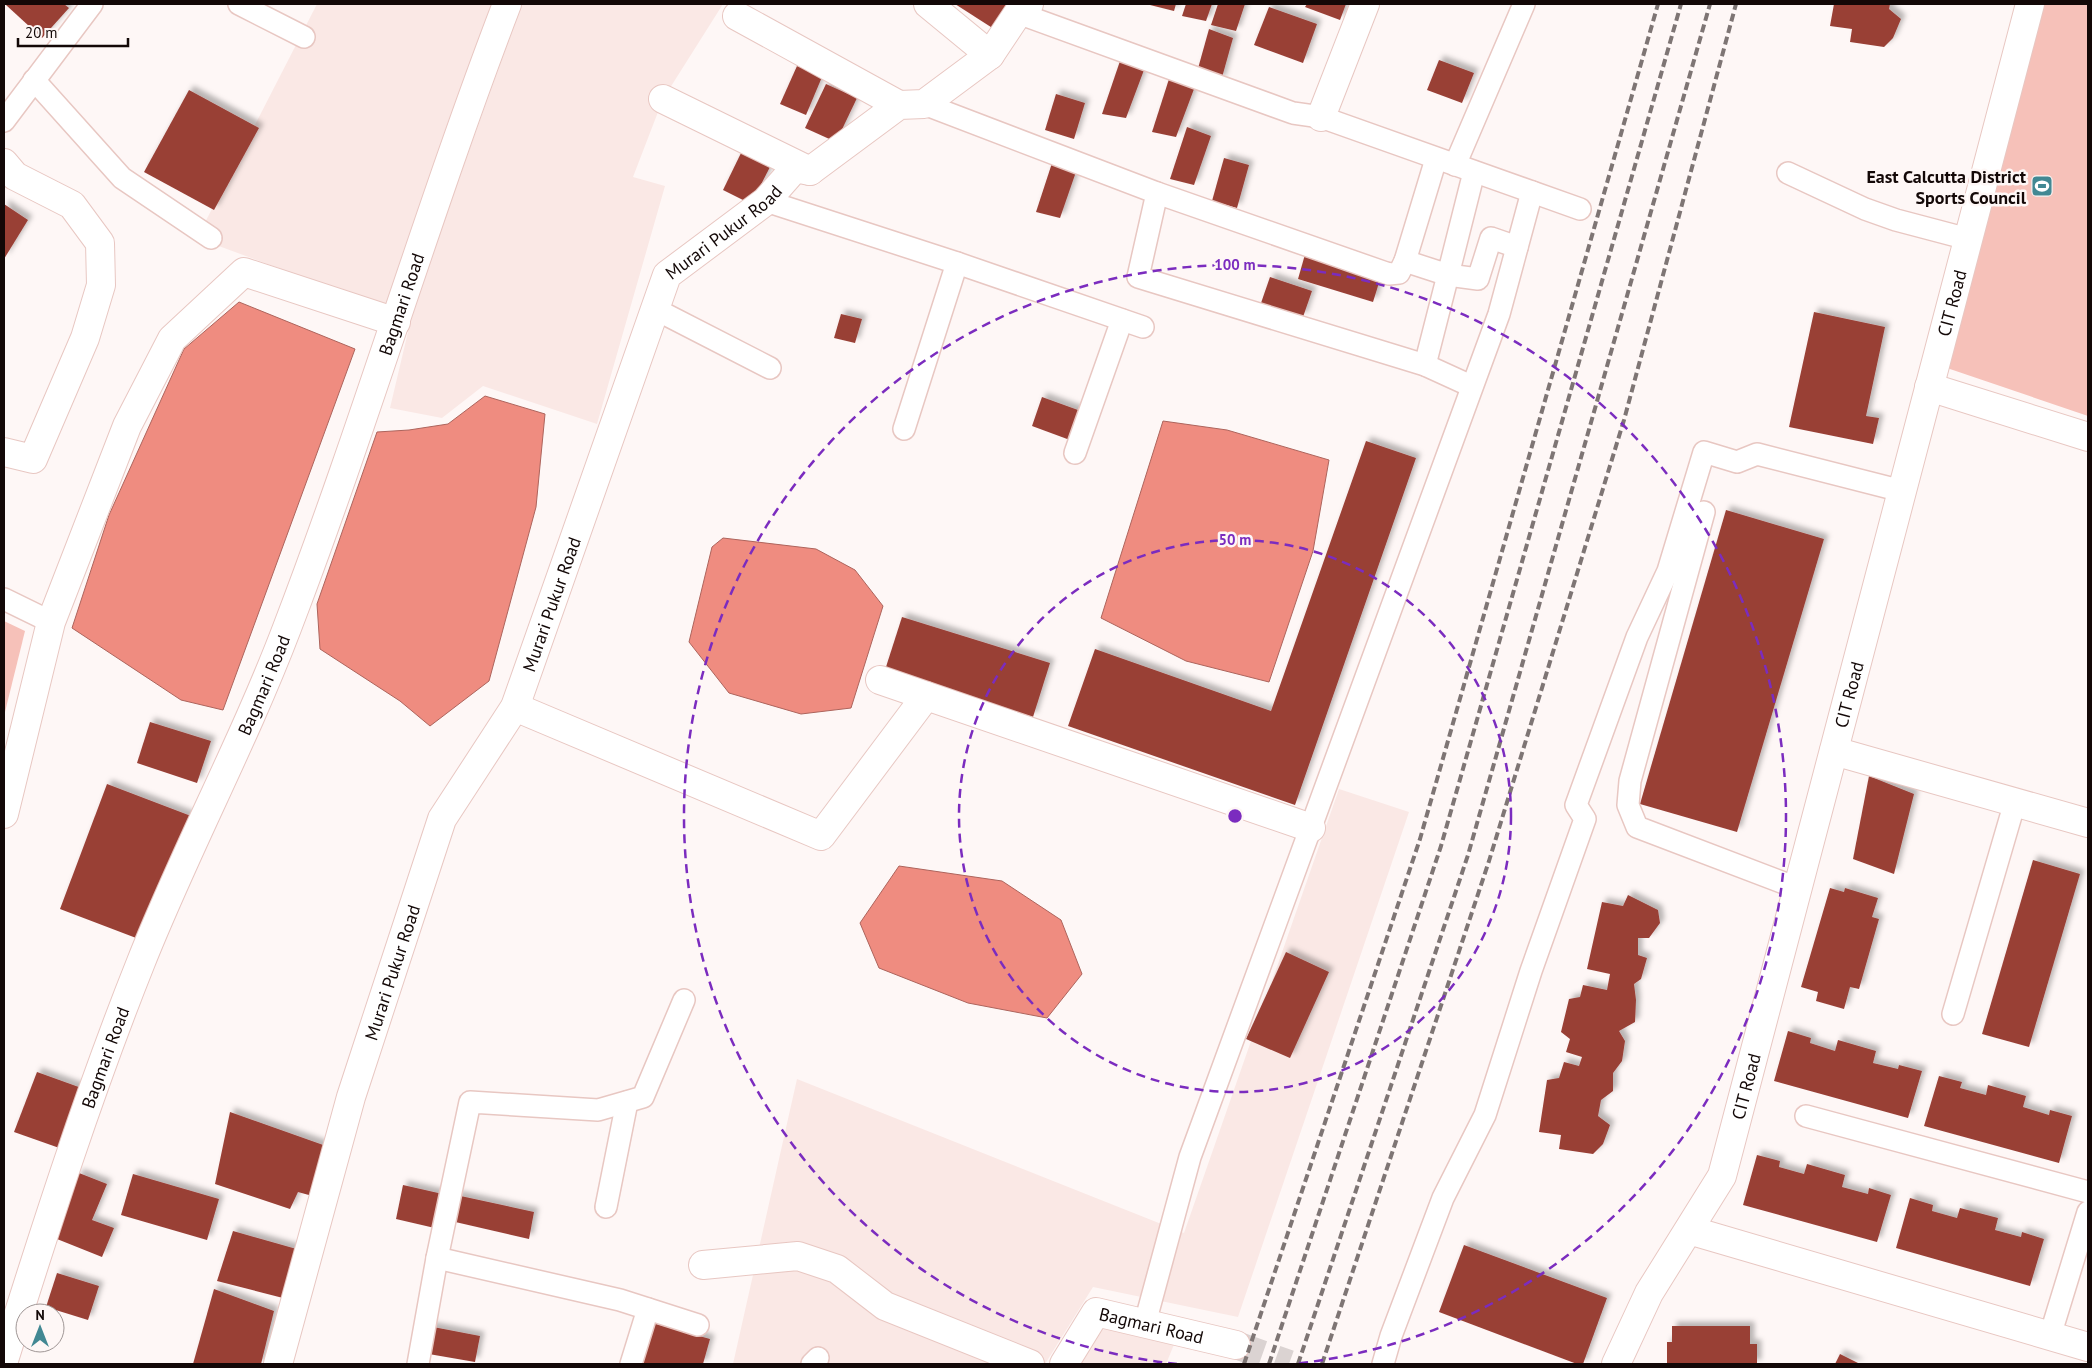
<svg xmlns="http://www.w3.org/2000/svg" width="2092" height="1368" font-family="'PT Sans',sans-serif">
<defs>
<filter id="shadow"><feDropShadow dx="4.5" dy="-4.5" stdDeviation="2.5" flood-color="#0004"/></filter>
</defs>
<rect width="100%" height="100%" fill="#fef7f6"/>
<g fill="#fae8e5">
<path d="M317,4H499L390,309L197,238Z"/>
<path d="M522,4H723L663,99L633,177L665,186L597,424L483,386L442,418L390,408L416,298Z"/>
<path d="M1339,789L1409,812L1238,1317L1093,1287L1045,1364H733L797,1079L1184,1233Z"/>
<path d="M1102,1322L1175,1342L1166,1364H1075Z"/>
</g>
<g fill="#f6c1b9">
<path d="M2043,4H2088V416L1947,368Z"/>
<path d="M4,621L25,631L4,716Z"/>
</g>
<g fill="#ef8c80" stroke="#ad645c">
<path d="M239,302L355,349L223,710L181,700L72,628L109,515L184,349Z"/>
<path d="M485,396L545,414L536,507L489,681L430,726L400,701L320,649L317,604L377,432L409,430L448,424Z"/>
<path d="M1163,421L1227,430L1329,460L1313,551L1269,682L1186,661L1101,618Z"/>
<path d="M723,538L816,549L855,570L883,606L851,708L801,714L729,693L689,642L712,547Z"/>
<path d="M899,866L1002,881L1061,920L1082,974L1047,1018L968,1003L879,968L860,923Z"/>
</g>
<g fill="#993f36" filter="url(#shadow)">
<path d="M8,4H64L69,8L42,38L6,5Z"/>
<path d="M955,4H1011L994,29Z"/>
<path d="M1151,4H1176L1174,11L1150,5Z"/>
<path d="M1186,4H1212L1206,21L1182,16Z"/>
<path d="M1218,4H1245L1236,31L1211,25Z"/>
<path d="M1307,4H1346L1340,20L1305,7Z"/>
<path d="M1834,4H1890L1889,9L1901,19L1893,38L1884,47L1850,42L1852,29L1830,26Z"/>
<path d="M1269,7L1317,24L1303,63L1254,45Z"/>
<path d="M1209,29L1233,38L1221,81L1197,72Z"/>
<path d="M1439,60L1474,73L1462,103L1427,90Z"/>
<path d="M1120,61L1144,70L1126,118L1102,114Z"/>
<path d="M797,66L822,77L806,115L780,104Z"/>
<path d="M1169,79L1194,89L1176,137L1152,132Z"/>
<path d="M826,84L857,98L836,142L805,128Z"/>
<path d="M189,90L259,128L214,210L144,172Z"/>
<path d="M1056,94L1085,103L1074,139L1045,130Z"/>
<path d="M1187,127L1211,136L1194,185L1170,179Z"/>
<path d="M742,151L771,165L751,204L723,190Z"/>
<path d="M1224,158L1249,165L1237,208L1212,201Z"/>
<path d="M1053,160L1077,169L1060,218L1036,212Z"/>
<path d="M4,204L28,220L4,259Z"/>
<path d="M1306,251L1382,273L1373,302L1298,279Z"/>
<path d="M1270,277L1312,291L1303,317L1261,303Z"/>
<path d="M1814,312L1885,327L1866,416L1879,418L1873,444L1789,427Z"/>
<path d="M841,314L862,319L855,343L834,338Z"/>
<path d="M1042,397L1089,414L1078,443L1032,426Z"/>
<path d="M1366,441L1416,458L1295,805L1068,726L1095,649L1271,711Z"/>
<path d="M1726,510L1824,539L1737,832L1640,804Z"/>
<path d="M902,617L1050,663L1033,717L885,670Z"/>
<path d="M150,722L211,741L197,783L137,763Z"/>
<path d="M1869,776L1914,794L1894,874L1853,859Z"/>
<path d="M107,784L191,816L144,941L60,909Z"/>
<path d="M2033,860L2080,874L2029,1047L1982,1034Z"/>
<path d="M1830,888L1844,892L1845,888L1878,898L1872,917L1879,919L1859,989L1850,987L1844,1009L1816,1001L1818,992L1801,987Z"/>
<path d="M1628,895L1658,910L1660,923L1649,938H1638V955L1647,958L1641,979L1634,984L1636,1000L1635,1022L1619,1031L1625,1041L1622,1061L1613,1073V1091L1601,1100L1598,1116L1610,1125L1603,1144L1593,1154L1559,1149L1561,1135L1539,1132L1547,1080L1559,1078L1564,1062L1579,1066L1582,1057L1566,1052L1570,1039L1561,1032L1569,999L1580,997L1583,985L1607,990L1610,974L1587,969L1602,902L1623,906Z"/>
<path d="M1286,952L1329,972L1290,1058L1246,1039Z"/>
<path d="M1788,1031L1811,1038L1810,1043L1835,1051L1838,1040L1876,1051L1873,1063L1898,1069L1899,1065L1922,1071L1908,1118L1774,1081Z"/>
<path d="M37,1072L87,1090L65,1150L14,1132Z"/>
<path d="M1939,1076L1962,1082L1960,1088L1986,1095L1988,1085L2026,1096L2023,1107L2049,1115L2050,1110L2072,1116L2059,1163L1924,1126Z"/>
<path d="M230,1112L326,1146L316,1197L298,1192L290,1209L215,1184Z"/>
<path d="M1757,1155L1780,1161L1779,1167L1804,1174L1807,1164L1845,1175L1842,1187L1868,1194L1869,1188L1891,1195L1877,1242L1743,1205Z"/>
<path d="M79,1173L107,1184L92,1220L114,1228L102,1257L52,1237Z"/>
<path d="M133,1174L219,1199L207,1240L121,1215Z"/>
<path d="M403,1185L447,1195L439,1229L396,1219Z"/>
<path d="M456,1195L534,1212L529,1239L451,1221Z"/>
<path d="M1910,1198L1933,1205L1932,1211L1957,1218L1960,1208L1998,1218L1995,1230L2021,1237L2022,1232L2044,1239L2030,1286L1896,1248Z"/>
<path d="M233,1231L300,1250L283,1298L217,1281Z"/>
<path d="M1464,1245L1607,1298L1583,1364H1577L1439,1312Z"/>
<path d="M57,1273L99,1286L88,1320L46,1307Z"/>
<path d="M214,1289L274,1311L261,1364H193Z"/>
<path d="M649,1322L710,1339L703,1364H637Z"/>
<path d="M428,1326L480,1336L475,1362L423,1353Z"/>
<path d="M1672,1326H1750V1344H1757V1364H1667V1342H1672Z"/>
<path d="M1840,1354L1860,1364H1835Z"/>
</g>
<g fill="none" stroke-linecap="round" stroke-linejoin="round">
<path stroke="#dbd3d2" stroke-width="28" stroke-dasharray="28 14" stroke-linecap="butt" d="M1236,1345L1289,1364"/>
<g stroke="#e8c7c2" stroke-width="24">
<g id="service">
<path d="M239,4L304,37"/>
<path d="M1018,13L1293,113L1321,117L1580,209"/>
<path d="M34,80L122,178L211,238"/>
<path d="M924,104L1157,193L1138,277L1425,365L1471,386"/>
<path d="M4,121L92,4"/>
<path d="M1436,159L1405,261L1448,275L1474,172"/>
<path d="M1455,165L1524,4"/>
<path d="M1788,173L1865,209L1896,220L1968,239"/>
<path d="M1157,193L1389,274L1399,273L1405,261"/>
<path d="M766,201L957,263L1143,327"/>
<path d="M655,309L770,368"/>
<path d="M1425,365L1448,275L1478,279L1491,238L1517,247"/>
<path d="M904,429L957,263"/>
<path d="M1075,453L1122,320"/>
<path d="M1704,512L1630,781L1628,805L1637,827L1797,888"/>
<path d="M4,599L51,622"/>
<path d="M1953,1014L2015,802"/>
<path d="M1806,1116L2088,1192"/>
<path d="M606,1207L627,1102"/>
<path d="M437,1258L620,1300L698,1325"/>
<path d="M1145,1323L1190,1157L1499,314L1532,192"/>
<path d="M2050,1336L2088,1212"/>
<path d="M418,1364L437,1258L470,1102L598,1110L643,1097L684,1000"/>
<path d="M631,1364L648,1309"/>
<path d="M812,1364L818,1358"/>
<path d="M1383,1364L1391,1336L1443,1198L1485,1115L1531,971L1585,819L1576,805L1637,637L1668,571L1704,452L1737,462L1757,454L1902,491"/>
</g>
</g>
<g stroke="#e8c7c2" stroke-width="30">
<g id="minor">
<path d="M928,4L990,55"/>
<path d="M737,16L899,105"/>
<path d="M663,99L810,171"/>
<path d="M1321,117L1365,4"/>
<path d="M4,163L15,176L72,205L100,243L101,285L85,338L33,459L4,452"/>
<path d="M1929,387L2088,437"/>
<path d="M880,680L1311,828"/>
<path d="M515,707L821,836L926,696"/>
<path d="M1834,751L2088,823"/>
<path d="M4,814L51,622L127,426L172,339L244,272L396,322"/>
<path d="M1689,1230L2088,1347"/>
<path d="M703,1265L798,1256L837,1269L885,1306L1030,1364"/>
<path id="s1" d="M4,1360C46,1226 89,1092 141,962C186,849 244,741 287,628C366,422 428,210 507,4"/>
<path id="s2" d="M278,1364L351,1097L442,819L515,707L667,275L766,201L795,168L810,171L899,105L924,104L990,55L1018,13L1029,4"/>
<path id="s3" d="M1064,1364L1096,1312L1236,1345"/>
</g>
</g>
<g stroke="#e8c7c2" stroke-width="30">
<g id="tertiary">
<path id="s4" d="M1616,1364L1649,1293L1722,1176L2030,4"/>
</g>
</g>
<use href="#service" stroke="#fff" stroke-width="21"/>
<use href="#minor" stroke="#fff" stroke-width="28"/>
<use href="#tertiary" stroke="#fff" stroke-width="28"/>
<g stroke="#7e7574" stroke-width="4" stroke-dasharray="8 4" stroke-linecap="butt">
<path d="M1244,1364L1420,839L1658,4"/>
<path d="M1269,1364L1441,846L1681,4"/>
<path d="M1298,1364L1468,855L1710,4"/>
<path d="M1322,1364L1489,861L1624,420L1736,4"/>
</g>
</g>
<g fill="none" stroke="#7b2cbf" stroke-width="2.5" stroke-dasharray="9 6">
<circle cx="1235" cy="816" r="276"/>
<path d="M1177 1364A551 551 0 1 1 1293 1364"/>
</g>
<defs>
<g id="stadium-square" transform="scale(1.125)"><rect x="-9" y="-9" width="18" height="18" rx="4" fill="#428893" stroke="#fef7f6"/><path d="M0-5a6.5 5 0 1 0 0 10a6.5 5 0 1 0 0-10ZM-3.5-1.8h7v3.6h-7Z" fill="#fff"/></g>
</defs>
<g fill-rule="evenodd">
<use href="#stadium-square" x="2042" y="186"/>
</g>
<g text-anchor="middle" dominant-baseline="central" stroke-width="5" stroke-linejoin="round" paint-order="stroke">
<g font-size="18" font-weight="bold" fill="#130807" stroke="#fef7f6" text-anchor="end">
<text x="2026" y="176">East Calcutta District<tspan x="2026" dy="21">Sports Council</tspan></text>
</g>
<g font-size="18" fill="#130807" stroke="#fef7f6">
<text stroke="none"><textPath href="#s2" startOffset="1232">Murari Pukur Road</textPath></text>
<text stroke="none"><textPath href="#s4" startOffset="1119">CIT Road</textPath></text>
<text stroke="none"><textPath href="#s1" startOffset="1129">Bagmari Road</textPath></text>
<text stroke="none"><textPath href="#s2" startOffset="812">Murari Pukur Road</textPath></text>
<text stroke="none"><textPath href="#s1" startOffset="724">Bagmari Road</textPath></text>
<text stroke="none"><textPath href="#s4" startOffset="714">CIT Road</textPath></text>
<text stroke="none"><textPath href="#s2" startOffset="408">Murari Pukur Road</textPath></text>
<text stroke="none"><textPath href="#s1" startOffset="319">Bagmari Road</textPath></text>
<text stroke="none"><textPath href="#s4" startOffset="309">CIT Road</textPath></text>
<text stroke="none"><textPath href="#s3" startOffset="118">Bagmari Road</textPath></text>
</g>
</g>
<circle cx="1235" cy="816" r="8" fill="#7b2cbf" stroke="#fef7f6" stroke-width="2.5"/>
<g font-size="15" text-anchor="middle" font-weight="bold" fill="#7b2cbf" stroke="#fef7f6" stroke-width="5" stroke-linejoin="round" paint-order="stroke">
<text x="1235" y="270">100 m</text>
<text x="1235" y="545">50 m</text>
</g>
<rect width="2092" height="1368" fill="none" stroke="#130807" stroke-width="10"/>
<g transform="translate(40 1328)"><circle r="24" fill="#fef7f6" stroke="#a09796"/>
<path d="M0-4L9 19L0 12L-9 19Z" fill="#428893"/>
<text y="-8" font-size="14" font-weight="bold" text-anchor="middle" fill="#130807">N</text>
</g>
<path d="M18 38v8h110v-8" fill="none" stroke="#130807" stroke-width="2.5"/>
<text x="25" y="38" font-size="15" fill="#130807" stroke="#fef7f6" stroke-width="4" paint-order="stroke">20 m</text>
</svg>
